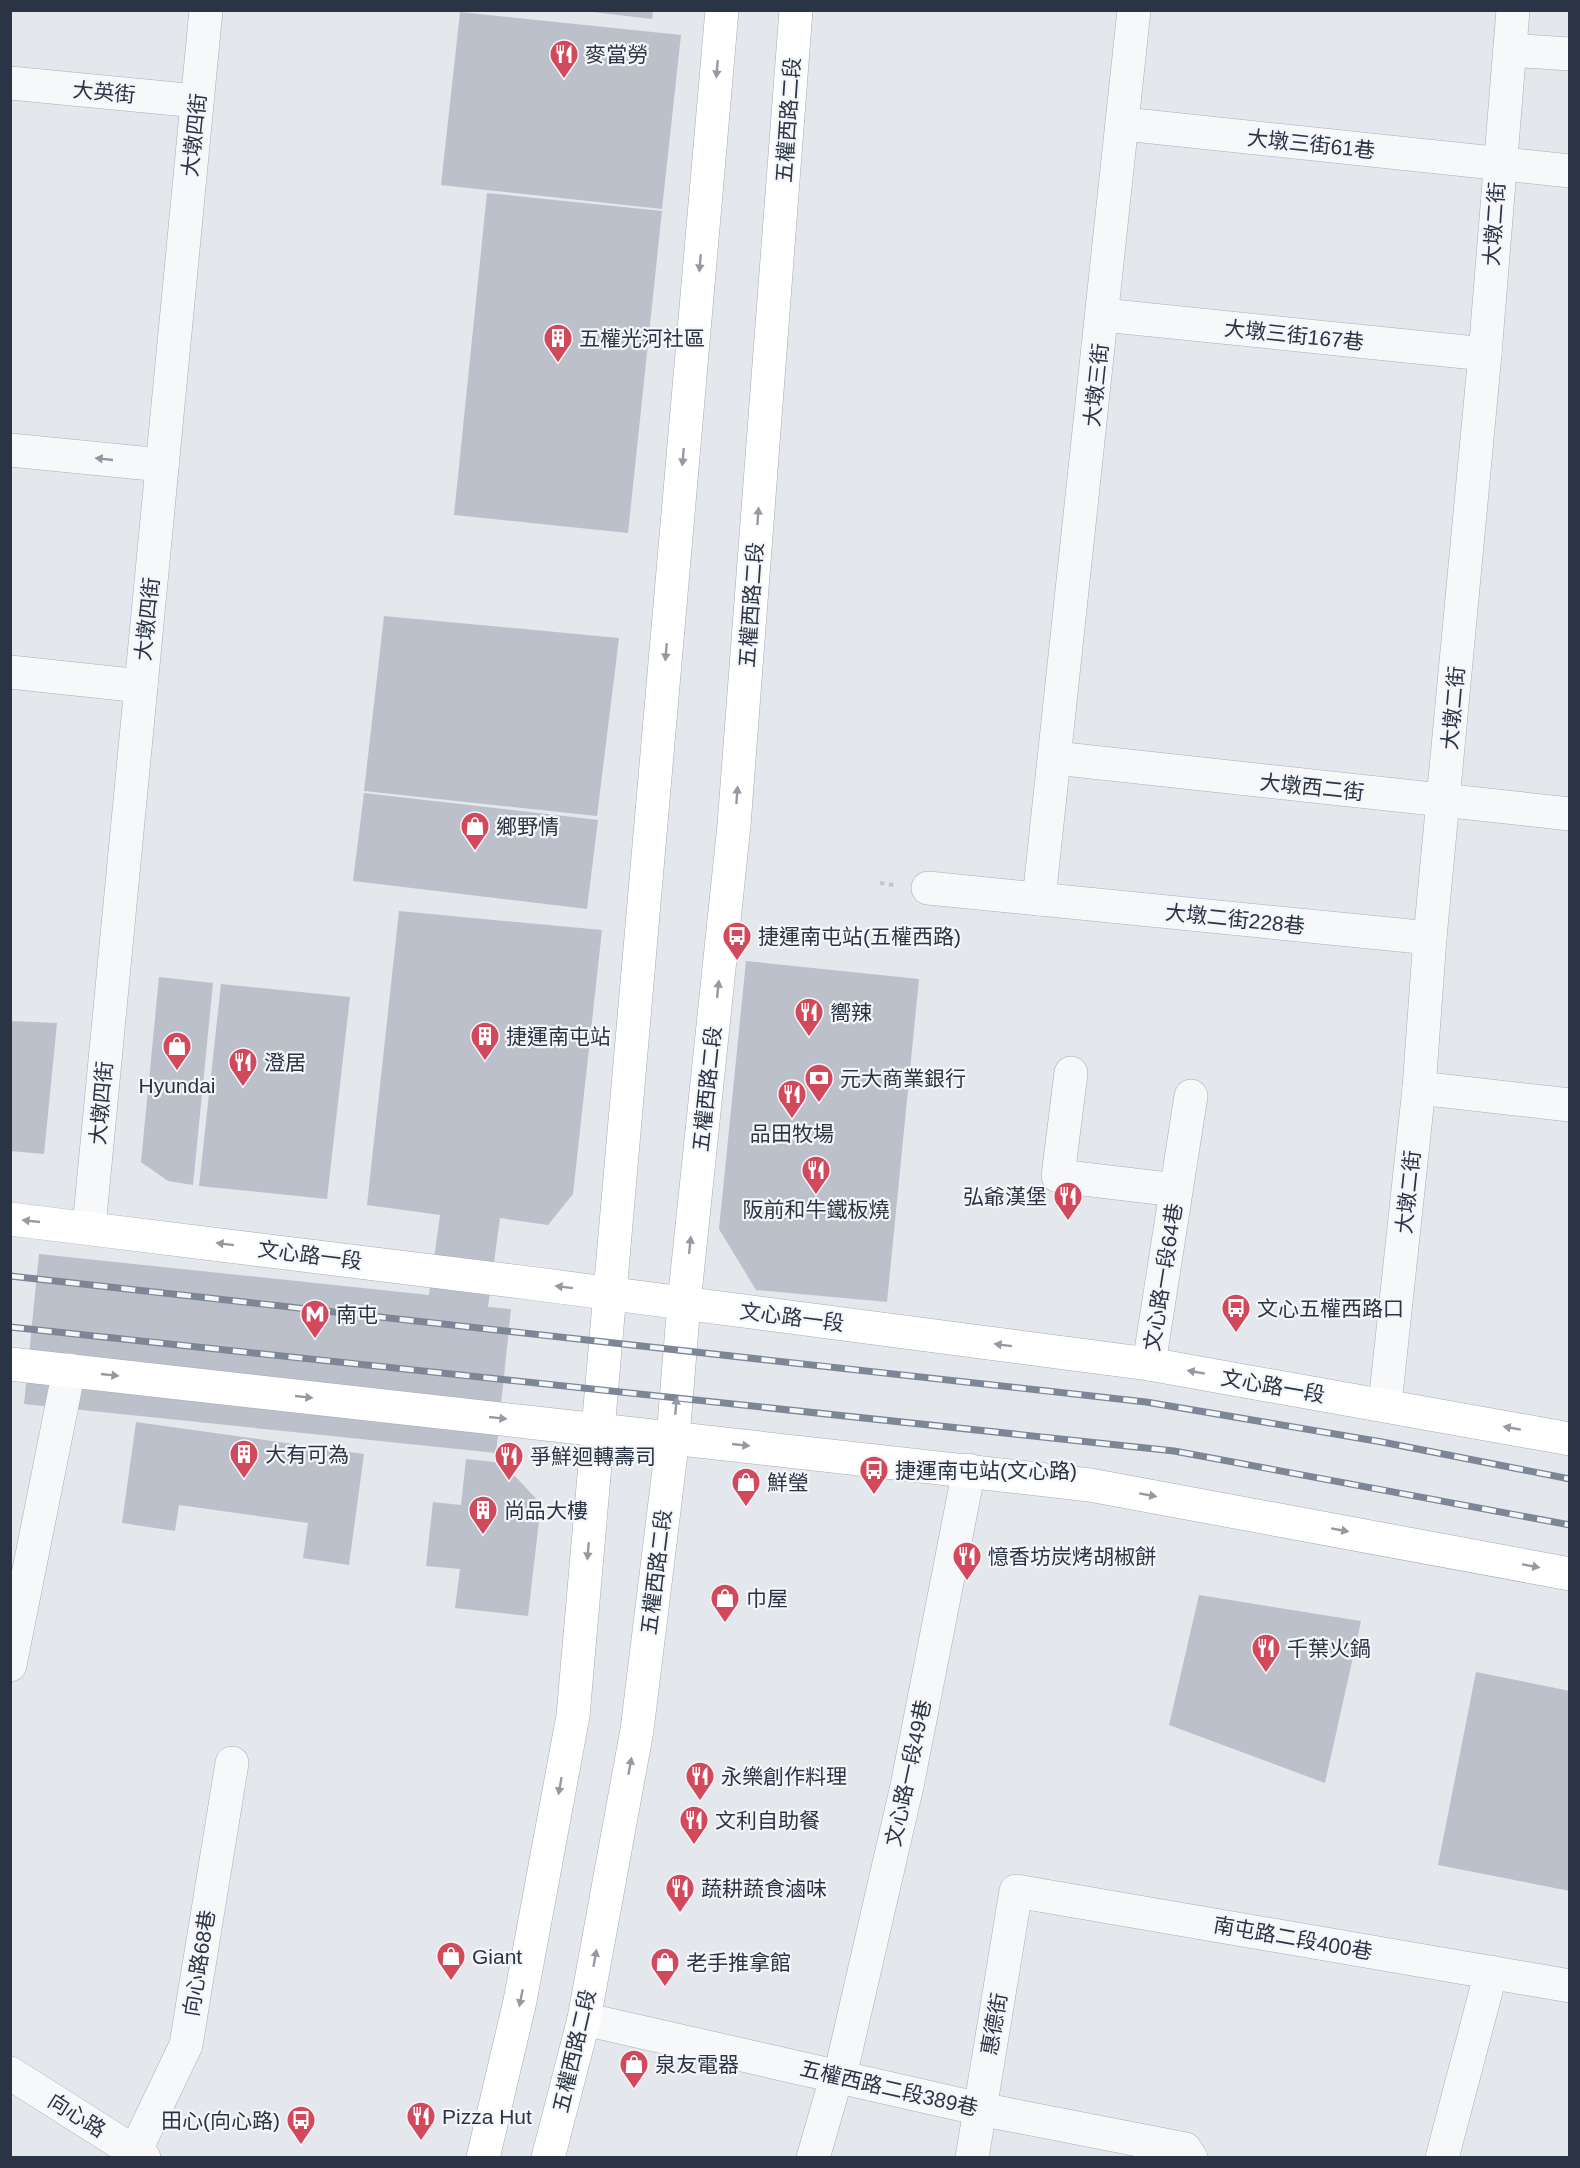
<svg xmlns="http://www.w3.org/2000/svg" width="1580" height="2168" font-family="Helvetica,'Noto Sans TC',sans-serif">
<rect width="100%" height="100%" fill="#e4e7ec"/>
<g fill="#bbc0ca">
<path d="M576,10H653L652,19Z"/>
<path d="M460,12L681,35L662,209L441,185Z"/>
<path d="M487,193L662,211L628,533L454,515Z"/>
<path d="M384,616L619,638L597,816L364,791Z"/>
<path d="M364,793L598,820L587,909L353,881Z"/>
<path d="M399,911L602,930L573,1194L548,1225L500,1218L488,1307L511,1309L496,1453L24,1404L39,1254L429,1295L440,1215L367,1205Z"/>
<path d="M746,961L919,979L887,1302L756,1290L719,1229Z"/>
<path d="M159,977L213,983L193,1185L168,1181L141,1162Z"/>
<path d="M221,984L350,997L327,1199L199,1186Z"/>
<path d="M10,1021L57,1023L44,1154L10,1151Z"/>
<path d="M136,1422L364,1454L349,1565L303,1558L308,1523L179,1505L175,1531L122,1523Z"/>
<path d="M466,1459L503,1463L541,1504L528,1616L455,1608L460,1569L426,1566L433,1502L461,1505Z"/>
<path d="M1199,1595L1361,1621L1325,1783L1169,1725Z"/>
<path d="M1476,1672L1570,1691V1891L1438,1865Z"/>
</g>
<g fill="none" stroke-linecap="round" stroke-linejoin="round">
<g stroke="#a9aeb7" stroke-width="34">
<g id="minor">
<path d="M1510,50L1570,54"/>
<path d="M10,83L197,101"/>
<path d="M1124,124L1570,171"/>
<path d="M1103,315L1485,354"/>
<path d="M10,450L162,465"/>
<path d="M10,672L141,686"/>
<path d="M1055,758L1570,814"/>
<path d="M928,888L1430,938"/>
<path d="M1039,899L1134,10"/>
<path d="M1071,1073L1058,1176L1176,1190"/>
<path d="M1419,1088L1570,1105"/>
<path d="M89,1227L206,10"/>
<path d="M1149,1364L1191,1096"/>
<path d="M1385,1404L1419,1088L1430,938L1485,354L1513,10"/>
<path d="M10,1665L69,1370"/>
<path d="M584,2019L980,2109L1185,2149L1191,2158"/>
<path d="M10,2073L144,2158"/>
<path d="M840,2076L907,1786L969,1470"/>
<path d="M132,2158L186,2045L232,1763"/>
<path d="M813,2158L837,2075"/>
<path d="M972,2158L1016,1891L1570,1986"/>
<path d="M1442,2158L1491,1972"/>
</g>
</g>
<g stroke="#a3abb8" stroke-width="34">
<g id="major">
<path d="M10,1219L537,1284L1149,1364L1570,1439"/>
<path d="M10,1364L1090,1485L1570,1574"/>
<path d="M483,2158L520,2001L573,1716L722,10"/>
<path d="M548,2158L584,2019L637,1730L673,1437L684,1303L734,825L796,10"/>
</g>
</g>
<path stroke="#c2c5cb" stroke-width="4" stroke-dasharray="4.5 4.5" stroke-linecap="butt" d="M880,883L894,885"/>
<use href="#minor" stroke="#f7f8fa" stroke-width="33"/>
<use href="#major" stroke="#fff" stroke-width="33"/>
<g stroke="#7d8696" stroke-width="7">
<g id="rail">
<path d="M10,1276L1146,1402L1382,1442L1570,1479"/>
<path d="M10,1327L1174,1451L1570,1525"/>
</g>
</g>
<use href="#rail" stroke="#f4f6f9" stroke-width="4.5" stroke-dasharray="14" stroke-linecap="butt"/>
</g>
<defs><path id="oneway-solid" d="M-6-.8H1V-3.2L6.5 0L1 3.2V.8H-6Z" transform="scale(1.5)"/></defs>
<g fill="#959aa2">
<use href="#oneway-solid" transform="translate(717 69) rotate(95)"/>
<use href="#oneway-solid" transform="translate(700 263) rotate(95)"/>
<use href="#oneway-solid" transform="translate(683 457) rotate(95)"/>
<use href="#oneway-solid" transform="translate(758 516) rotate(-86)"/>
<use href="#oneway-solid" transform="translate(666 652) rotate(95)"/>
<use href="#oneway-solid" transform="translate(737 795) rotate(-86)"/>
<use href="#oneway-solid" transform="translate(718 989) rotate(-84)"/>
<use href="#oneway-solid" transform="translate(31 1221) rotate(-174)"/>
<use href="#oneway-solid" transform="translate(225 1244) rotate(-173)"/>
<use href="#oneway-solid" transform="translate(690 1245) rotate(-84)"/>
<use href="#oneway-solid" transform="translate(564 1287) rotate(-173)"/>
<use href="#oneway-solid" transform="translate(1003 1345) rotate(-173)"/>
<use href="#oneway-solid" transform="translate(1196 1372) rotate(-170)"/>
<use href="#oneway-solid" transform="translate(110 1375) rotate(6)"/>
<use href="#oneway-solid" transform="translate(304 1397) rotate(6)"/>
<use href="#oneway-solid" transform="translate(676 1406) rotate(-85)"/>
<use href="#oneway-solid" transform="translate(498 1418) rotate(6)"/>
<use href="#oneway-solid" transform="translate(1512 1428) rotate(-170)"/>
<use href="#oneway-solid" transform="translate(741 1445) rotate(6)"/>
<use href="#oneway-solid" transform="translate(1148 1495) rotate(10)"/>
<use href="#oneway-solid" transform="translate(1340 1530) rotate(10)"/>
<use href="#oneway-solid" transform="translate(588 1551) rotate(95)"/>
<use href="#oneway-solid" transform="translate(1531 1566) rotate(11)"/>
<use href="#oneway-solid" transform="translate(630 1766) rotate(-80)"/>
<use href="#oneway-solid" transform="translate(560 1786) rotate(100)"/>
<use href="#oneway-solid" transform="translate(595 1958) rotate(-80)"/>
<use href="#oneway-solid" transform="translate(521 1998) rotate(101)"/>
</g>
<use fill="#9196a0" href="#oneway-solid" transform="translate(104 459) rotate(-174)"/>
<defs>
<g id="restaurant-pin" transform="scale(1.5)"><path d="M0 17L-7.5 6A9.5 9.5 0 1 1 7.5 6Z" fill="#d1495b" stroke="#f4f6f9"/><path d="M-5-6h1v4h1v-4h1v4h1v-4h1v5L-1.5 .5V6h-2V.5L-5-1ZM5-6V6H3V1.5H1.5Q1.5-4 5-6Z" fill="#fff"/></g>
<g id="building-pin" transform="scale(1.5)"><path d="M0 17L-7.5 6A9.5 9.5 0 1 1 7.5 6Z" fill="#d1495b" stroke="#f4f6f9"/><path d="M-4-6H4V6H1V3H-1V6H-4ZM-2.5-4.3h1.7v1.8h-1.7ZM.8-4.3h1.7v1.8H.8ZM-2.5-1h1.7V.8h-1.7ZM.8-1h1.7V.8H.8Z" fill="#fff"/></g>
<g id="shop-pin" transform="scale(1.5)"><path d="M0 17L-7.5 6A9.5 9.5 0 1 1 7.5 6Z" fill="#d1495b" stroke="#f4f6f9"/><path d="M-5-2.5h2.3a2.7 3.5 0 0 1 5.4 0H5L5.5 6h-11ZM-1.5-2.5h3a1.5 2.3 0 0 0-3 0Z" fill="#fff"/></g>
<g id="bus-pin" transform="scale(1.5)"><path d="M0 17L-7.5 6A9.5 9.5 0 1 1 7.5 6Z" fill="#d1495b" stroke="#f4f6f9"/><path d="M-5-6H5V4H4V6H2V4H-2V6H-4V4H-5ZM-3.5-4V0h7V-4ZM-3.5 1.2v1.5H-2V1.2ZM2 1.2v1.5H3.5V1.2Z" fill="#fff"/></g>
<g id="bank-pin" transform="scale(1.5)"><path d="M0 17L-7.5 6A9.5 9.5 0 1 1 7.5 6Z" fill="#d1495b" stroke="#f4f6f9"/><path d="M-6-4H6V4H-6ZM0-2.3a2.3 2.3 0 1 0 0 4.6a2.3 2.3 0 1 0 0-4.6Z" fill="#fff"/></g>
<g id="metro-pin" transform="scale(1.5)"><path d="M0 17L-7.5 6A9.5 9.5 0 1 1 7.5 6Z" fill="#d1495b" stroke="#f4f6f9"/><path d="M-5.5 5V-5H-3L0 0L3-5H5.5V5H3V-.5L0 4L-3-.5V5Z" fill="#fff"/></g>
</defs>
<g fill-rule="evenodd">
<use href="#restaurant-pin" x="564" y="54"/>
<use href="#building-pin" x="558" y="338"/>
<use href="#shop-pin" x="475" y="826"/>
<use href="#bus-pin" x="737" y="936"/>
<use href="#restaurant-pin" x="809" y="1012"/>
<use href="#building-pin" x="485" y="1036"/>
<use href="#shop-pin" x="177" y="1046"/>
<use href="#restaurant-pin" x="243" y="1062"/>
<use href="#bank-pin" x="819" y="1078"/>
<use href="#restaurant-pin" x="792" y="1094"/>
<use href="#restaurant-pin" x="816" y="1170"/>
<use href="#restaurant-pin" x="1068" y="1196"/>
<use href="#bus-pin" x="1236" y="1308"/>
<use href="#metro-pin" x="315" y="1314"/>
<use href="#building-pin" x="244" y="1454"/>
<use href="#restaurant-pin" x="509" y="1456"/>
<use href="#bus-pin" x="874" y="1470"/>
<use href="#shop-pin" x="746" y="1482"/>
<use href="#building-pin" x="483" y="1510"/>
<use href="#restaurant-pin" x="967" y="1556"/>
<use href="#shop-pin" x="725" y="1598"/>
<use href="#restaurant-pin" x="1266" y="1648"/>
<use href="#restaurant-pin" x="700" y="1776"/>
<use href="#restaurant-pin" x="694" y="1820"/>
<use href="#restaurant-pin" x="680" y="1888"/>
<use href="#shop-pin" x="451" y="1956"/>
<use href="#shop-pin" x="665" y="1962"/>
<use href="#shop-pin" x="634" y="2064"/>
<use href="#restaurant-pin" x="421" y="2116"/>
<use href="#bus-pin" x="301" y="2120"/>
</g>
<g text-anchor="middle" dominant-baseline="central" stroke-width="4.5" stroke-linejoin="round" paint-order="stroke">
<g font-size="21" fill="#2b3445" stroke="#f4f6f9" text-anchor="start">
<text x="585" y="54">麥當勞</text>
<text x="579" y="338">五權光河社區</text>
<text x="496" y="826">鄉野情</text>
<text x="758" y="936">捷運南屯站(五權西路)</text>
<text x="830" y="1012">嚮辣</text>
<text x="506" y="1036">捷運南屯站</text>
<text x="264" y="1062">澄居</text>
<text x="840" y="1078">元大商業銀行</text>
<text x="177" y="1085" text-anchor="middle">Hyundai</text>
<text x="792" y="1133" text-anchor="middle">品田牧場</text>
<text x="1047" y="1196" text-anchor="end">弘爺漢堡</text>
<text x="816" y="1209" text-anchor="middle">阪前和牛鐵板燒</text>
<text x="1257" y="1308">文心五權西路口</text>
<text x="336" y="1314">南屯</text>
<text x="265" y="1454">大有可為</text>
<text x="530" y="1456">爭鮮迴轉壽司</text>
<text x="895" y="1470">捷運南屯站(文心路)</text>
<text x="767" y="1482">鮮瑩</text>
<text x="504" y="1510">尚品大樓</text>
<text x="988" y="1556">憶香坊炭烤胡椒餅</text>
<text x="746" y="1598">巾屋</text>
<text x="1287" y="1648">千葉火鍋</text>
<text x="721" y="1776">永樂創作料理</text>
<text x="715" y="1820">文利自助餐</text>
<text x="701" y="1888">蔬耕蔬食滷味</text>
<text x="472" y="1956">Giant</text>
<text x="686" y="1962">老手推拿館</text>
<text x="655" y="2064">泉友電器</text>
<text x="442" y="2116">Pizza Hut</text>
<text x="280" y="2120" text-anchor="end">田心(向心路)</text>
</g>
<g font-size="21" fill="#2b3445" stroke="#f4f6f9">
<text transform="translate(104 92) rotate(5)">大英街</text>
<text transform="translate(788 120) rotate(-86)">五權西路二段</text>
<text transform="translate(194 135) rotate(-84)">大墩四街</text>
<text transform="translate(1311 144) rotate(6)">大墩三街61巷</text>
<text transform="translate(1494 224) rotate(-86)">大墩二街</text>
<text transform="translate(1294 335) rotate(6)">大墩三街167巷</text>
<text transform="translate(1096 385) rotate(-84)">大墩三街</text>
<text transform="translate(751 605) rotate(-86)">五權西路二段</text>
<text transform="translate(147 619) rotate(-84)">大墩四街</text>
<text transform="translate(1453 708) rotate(-85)">大墩二街</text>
<text transform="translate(1312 787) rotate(6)">大墩西二街</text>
<text transform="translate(1235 919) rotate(6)">大墩二街228巷</text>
<text transform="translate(707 1089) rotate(-84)">五權西路二段</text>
<text transform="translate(101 1103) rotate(-85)">大墩四街</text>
<text transform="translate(1408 1192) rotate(-84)">大墩二街</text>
<text transform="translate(310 1255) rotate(7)">文心路一段</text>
<text transform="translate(1163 1277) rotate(-81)">文心路一段64巷</text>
<text transform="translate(792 1317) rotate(7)">文心路一段</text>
<text transform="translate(1273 1386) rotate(10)">文心路一段</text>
<text transform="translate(656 1572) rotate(-83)">五權西路二段</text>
<text transform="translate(908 1773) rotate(-78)">文心路一段49巷</text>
<text transform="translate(1293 1938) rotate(10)">南屯路二段400巷</text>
<text transform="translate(199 1963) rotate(-81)">向心路68巷</text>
<text transform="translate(994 2024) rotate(-80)">惠德街</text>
<text transform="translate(574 2051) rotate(-77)">五權西路二段</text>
<text transform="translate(889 2088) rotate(13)">五權西路二段389巷</text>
<text transform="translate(77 2115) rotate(32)">向心路</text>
</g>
</g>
<rect width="1580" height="2168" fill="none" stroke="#2b3445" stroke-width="24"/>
</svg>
